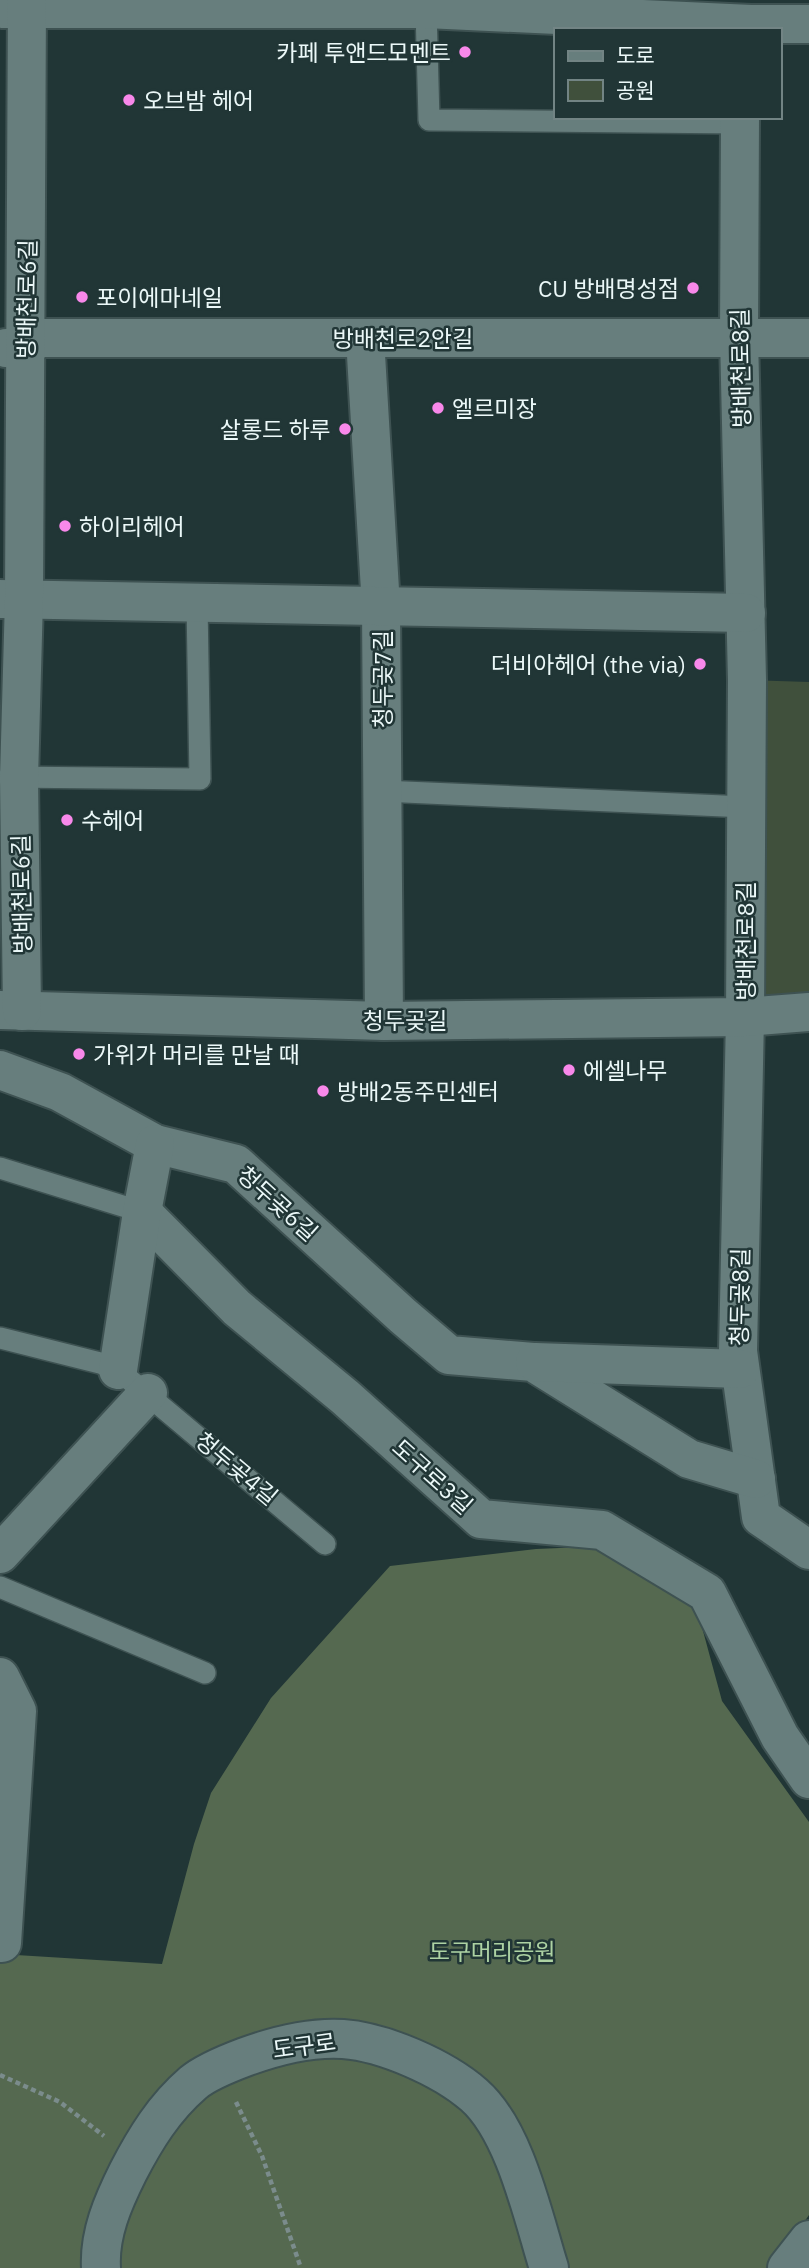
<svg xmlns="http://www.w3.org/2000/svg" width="809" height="2268" font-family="'IBM Plex Sans','Noto Sans KR',sans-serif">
<rect width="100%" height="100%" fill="#213636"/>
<path fill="#40503c" d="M747,680L809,682V1012L745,1017Z"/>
<path fill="#556950" d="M607,1546L693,1594L722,1701L809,1822V2215L772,2268H0V1954L162,1964L194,1844L211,1793L271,1698L390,1566L536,1549Z"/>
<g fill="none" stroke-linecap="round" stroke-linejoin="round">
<g stroke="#3e5252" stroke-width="24">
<g id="service">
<path d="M426,9L429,120L739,123"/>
<path d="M9,777L200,779L197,603"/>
<path d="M382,791L746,807"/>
<path d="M0,1168L142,1212"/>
<path d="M0,1338L100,1363L118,1370L325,1544"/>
<path d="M0,1587L205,1673"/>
</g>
</g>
<g stroke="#3e5252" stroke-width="42">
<g id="minor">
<path d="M3,9H426L751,24H809"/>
<path d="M740,117L739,337L747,680L745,1017L738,1351L761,1517L809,1550"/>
<path d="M365,338L381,607L384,1021"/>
<path d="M6,348L26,349L37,338H809"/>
<path d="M0,599L746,613"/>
<path d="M0,1010L384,1021L745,1017L809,1012"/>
<path d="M22,1011L19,778L24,599L27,0"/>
<path d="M0,1070L60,1092L155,1144L236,1164L403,1316L449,1355L533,1362L689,1459L756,1479"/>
<path d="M142,1212L237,1308L345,1397L481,1519L602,1530L707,1593L780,1737L809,1779"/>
<path d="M535,1362L740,1369"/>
<path d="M118,1370L142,1212L155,1144"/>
<path d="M0,1554L148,1393"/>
<path d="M0,1677L17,1711L2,1943H0"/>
<path d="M787,2268L809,2240"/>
</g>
</g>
<g stroke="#3e5252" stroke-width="42">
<path id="tertiary" d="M101,2268C99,2234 113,2202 128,2172C145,2139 164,2108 193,2083C206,2072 229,2063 245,2057C275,2046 310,2037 343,2039C384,2042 443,2068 474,2095C515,2131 533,2217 549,2268"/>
</g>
<g stroke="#7b8c8c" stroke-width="4.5" stroke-dasharray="5 3.5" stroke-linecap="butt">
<path d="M0,2075L60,2102L104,2136"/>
<path d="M236,2102L262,2156L301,2268"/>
</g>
<use href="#service" stroke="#677e7d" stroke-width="21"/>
<use href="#minor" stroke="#677e7d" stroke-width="38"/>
<use href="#tertiary" stroke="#677e7d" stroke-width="38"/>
</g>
<g fill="#f888ea" stroke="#213636" stroke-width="2.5">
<circle cx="465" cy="52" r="7"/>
<circle cx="129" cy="100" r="7"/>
<circle cx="693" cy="288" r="7"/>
<circle cx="82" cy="297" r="7"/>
<circle cx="438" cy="408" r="7"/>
<circle cx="345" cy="429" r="7"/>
<circle cx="65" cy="526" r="7"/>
<circle cx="700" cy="664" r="7"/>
<circle cx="67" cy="820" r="7"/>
<circle cx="79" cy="1054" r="7"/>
<circle cx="569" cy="1070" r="7"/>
<circle cx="323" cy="1091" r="7"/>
</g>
<g text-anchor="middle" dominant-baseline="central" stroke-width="5" stroke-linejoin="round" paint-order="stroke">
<g font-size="23" fill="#ebf8f8" stroke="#213636" text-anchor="start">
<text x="451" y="52" text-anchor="end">카페 투앤드모멘트</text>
<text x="143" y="100">오브밤 헤어</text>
<text x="679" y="288" text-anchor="end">CU 방배명성점</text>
<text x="96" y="297">포이에마네일</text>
<text x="452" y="408">엘르미장</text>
<text x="331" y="429" text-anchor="end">살롱드 하루</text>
<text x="79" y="526">하이리헤어</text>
<text x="686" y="664" text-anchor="end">더비아헤어 (the via)</text>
<text x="81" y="820">수헤어</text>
<text x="93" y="1054">가위가 머리를 만날 때</text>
<text x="583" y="1070">에셀나무</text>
<text x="337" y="1091">방배2동주민센터</text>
</g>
<g font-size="23" fill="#ebf8f8" stroke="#213636">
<text transform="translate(26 299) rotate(-89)">방배천로6길</text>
<text x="403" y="338">방배천로2안길</text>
<text transform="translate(740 368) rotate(-91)">방배천로8길</text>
<text transform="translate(382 679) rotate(-90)">청두곶7길</text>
<text transform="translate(21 894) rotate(-91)">방배천로6길</text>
<text transform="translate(745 941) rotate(-90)">방배천로8길</text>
<text x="405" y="1020">청두곶길</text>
<text transform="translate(278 1203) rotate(42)">청두곶6길</text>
<text transform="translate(739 1297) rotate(-89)">청두곶8길</text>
<text transform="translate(237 1468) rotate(40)">청두곶4길</text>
<text transform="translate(433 1476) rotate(42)">도구로3길</text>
<text transform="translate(304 2045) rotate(-8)">도구로</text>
</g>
<g font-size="23" fill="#add2a3" stroke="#213636">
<text x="492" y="1951">도구머리공원</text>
</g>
</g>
<rect x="554" y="28" width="228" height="91" fill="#213636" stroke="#728484" stroke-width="2"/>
<rect x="568" y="51" width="35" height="10" fill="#677e7d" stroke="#728484" stroke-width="2"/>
<text x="616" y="63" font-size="21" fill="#ebf8f8">도로</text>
<rect x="568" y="80" width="35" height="21" fill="#40503c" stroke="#728484" stroke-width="2"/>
<text x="616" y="98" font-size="21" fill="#ebf8f8">공원</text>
</svg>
